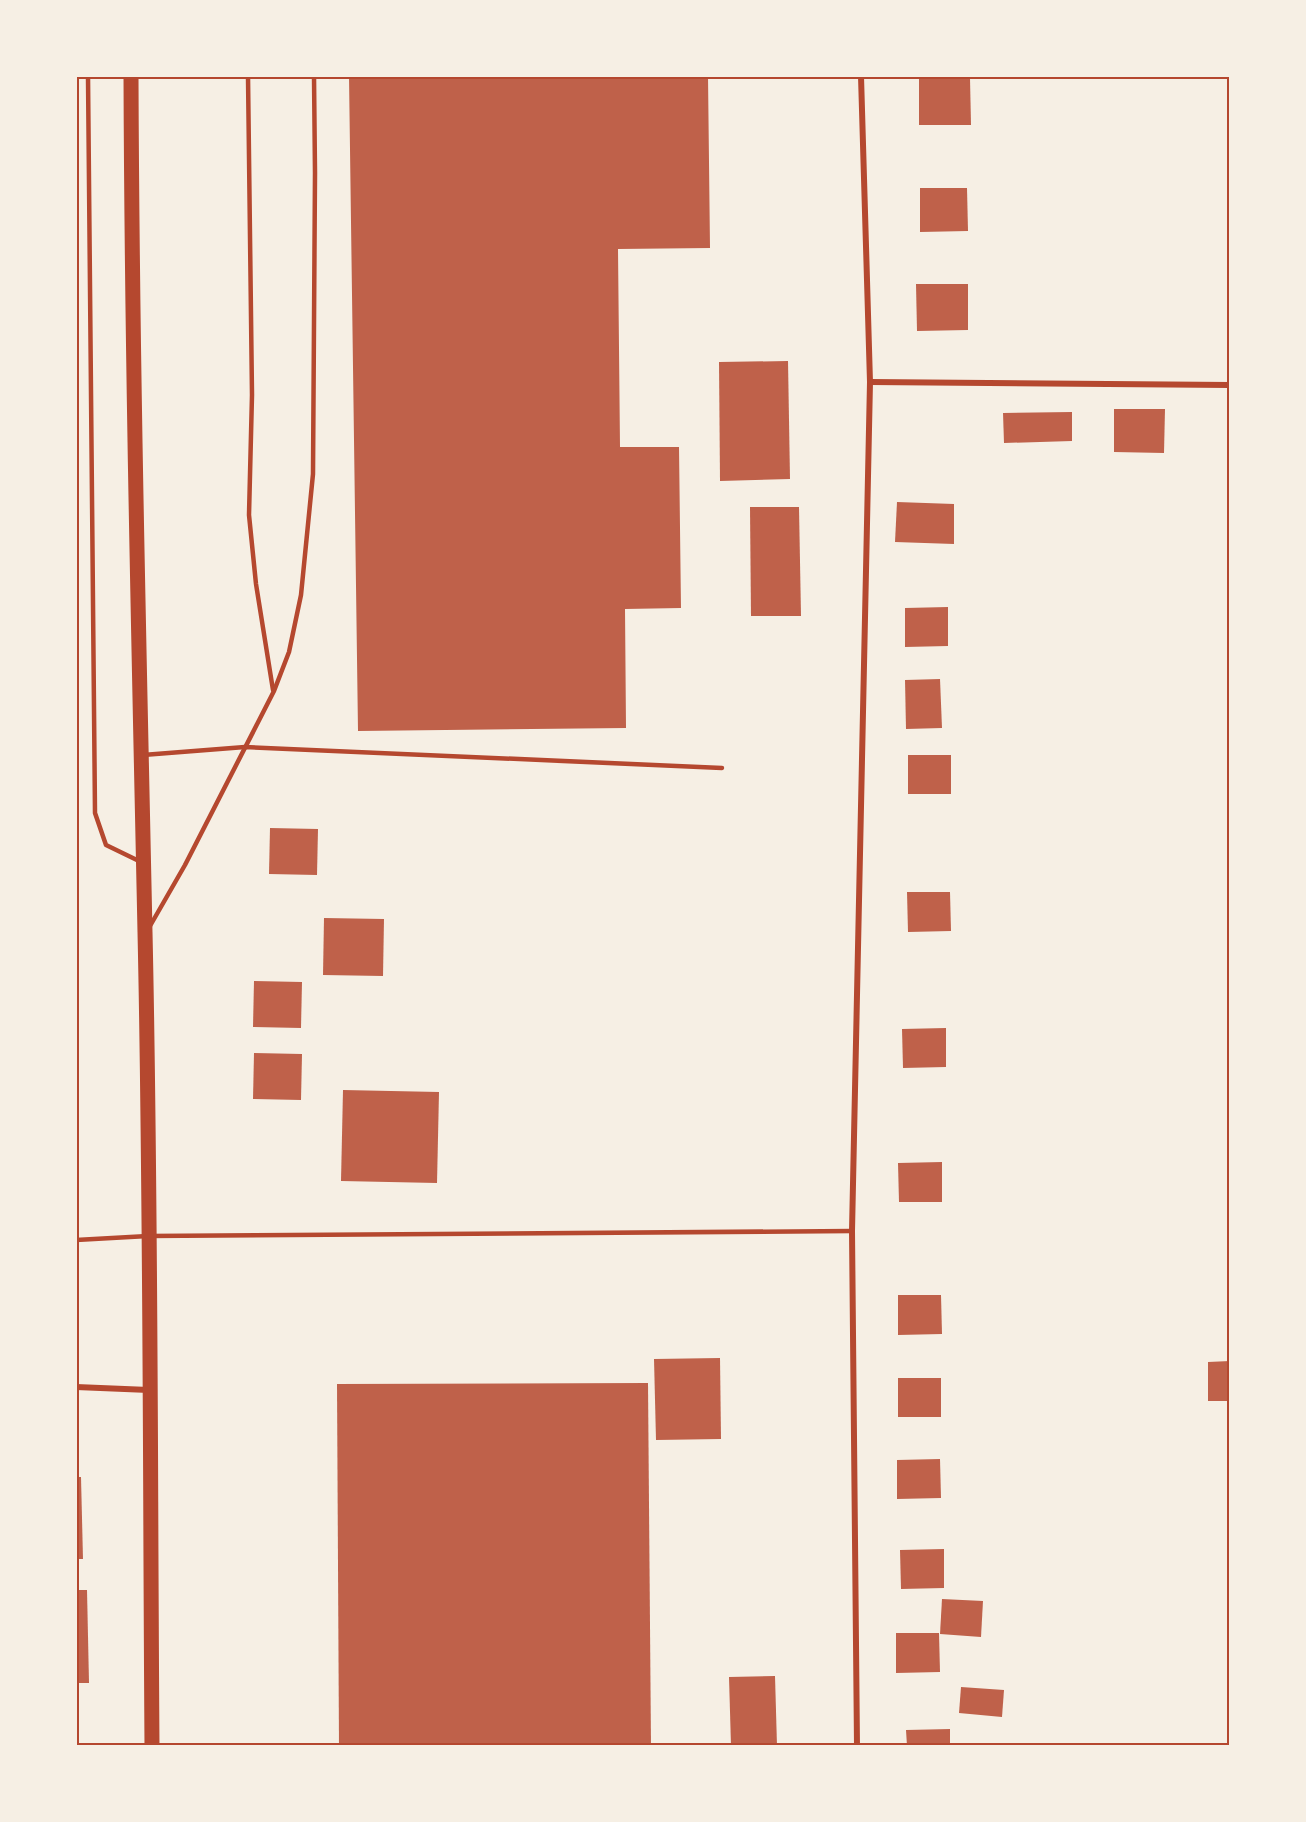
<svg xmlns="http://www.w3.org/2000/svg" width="1306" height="1822" font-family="Overpass,sans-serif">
<rect width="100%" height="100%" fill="#f6efe4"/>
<g fill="#bf614a">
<path d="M349,76H708L710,248L618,249L620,447H679L681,608L625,609L626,728L358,731Z"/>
<path d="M970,78L971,125H919V79Z"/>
<path d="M920,188H967L968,231L920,232Z"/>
<path d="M916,284H968V330L917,331Z"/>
<path d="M788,361L790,479L720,481L719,362Z"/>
<path d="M1114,409H1165L1164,453L1114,452Z"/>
<path d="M1072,412V441L1004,443L1003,413Z"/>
<path d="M897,502L954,504V544L895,542Z"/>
<path d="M750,507H799L801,616H751Z"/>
<path d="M948,607V646L905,647V608Z"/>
<path d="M940,679L942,728L906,729L905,680Z"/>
<rect x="908" y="755" width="43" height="39"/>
<path d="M270,828L318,829L317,875L269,874Z"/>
<path d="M907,892H950L951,931L908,932Z"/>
<path d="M324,918L384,919L383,976L323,975Z"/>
<path d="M254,981L302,982L301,1028L253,1027Z"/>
<path d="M946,1028V1067L903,1068L902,1029Z"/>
<path d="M254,1053L302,1054L301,1100L253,1099Z"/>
<path d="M343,1090L439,1092L437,1183L341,1181Z"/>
<path d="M942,1162V1202H899L898,1163Z"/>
<path d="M898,1295H941L942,1334L898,1335Z"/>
<path d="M720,1358L721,1439L656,1440L654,1359Z"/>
<path d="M1230,1361V1401H1208V1362Z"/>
<rect x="898" y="1378" width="43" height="39"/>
<path d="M648,1383L651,1746H339L337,1384Z"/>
<path d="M940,1459L941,1498L897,1499V1460Z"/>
<path d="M76,1477H81L83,1559H76Z"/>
<path d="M944,1549V1588L901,1589L900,1550Z"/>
<path d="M76,1590H87L89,1683H76Z"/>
<path d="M942,1599L983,1601L981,1637L940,1634Z"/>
<path d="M896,1633H939L940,1672L896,1673Z"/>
<path d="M775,1676L777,1746H731L729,1677Z"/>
<path d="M961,1687L1004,1690L1002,1717L959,1713Z"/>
<path d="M950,1729V1746H907L906,1730Z"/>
</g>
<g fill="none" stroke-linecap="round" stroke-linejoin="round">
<g stroke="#b5482f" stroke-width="4.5">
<path d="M88,76L95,813L106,845L139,861"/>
<path d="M248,76L252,395L249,515L256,584L273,690"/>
<path d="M143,755L245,747L722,768"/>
<path d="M150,926L185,865L274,691L289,652L301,595L313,474L315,173L314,76"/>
<path d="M76,1240L148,1236L852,1231"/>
</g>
<g stroke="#b5482f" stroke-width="6">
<path d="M870,382L1230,385"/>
<path d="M76,1387L149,1390"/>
<path d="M857,1746L852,1231L870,382L861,76"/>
</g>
<path stroke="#b5482f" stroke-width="15" d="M131,76C132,362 139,647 145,932C151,1203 150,1474 152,1746"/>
</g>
<rect width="1306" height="1822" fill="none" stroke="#f6efe4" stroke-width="156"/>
<rect x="78" y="78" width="1150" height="1666" fill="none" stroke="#b5482f" stroke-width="2"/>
</svg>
